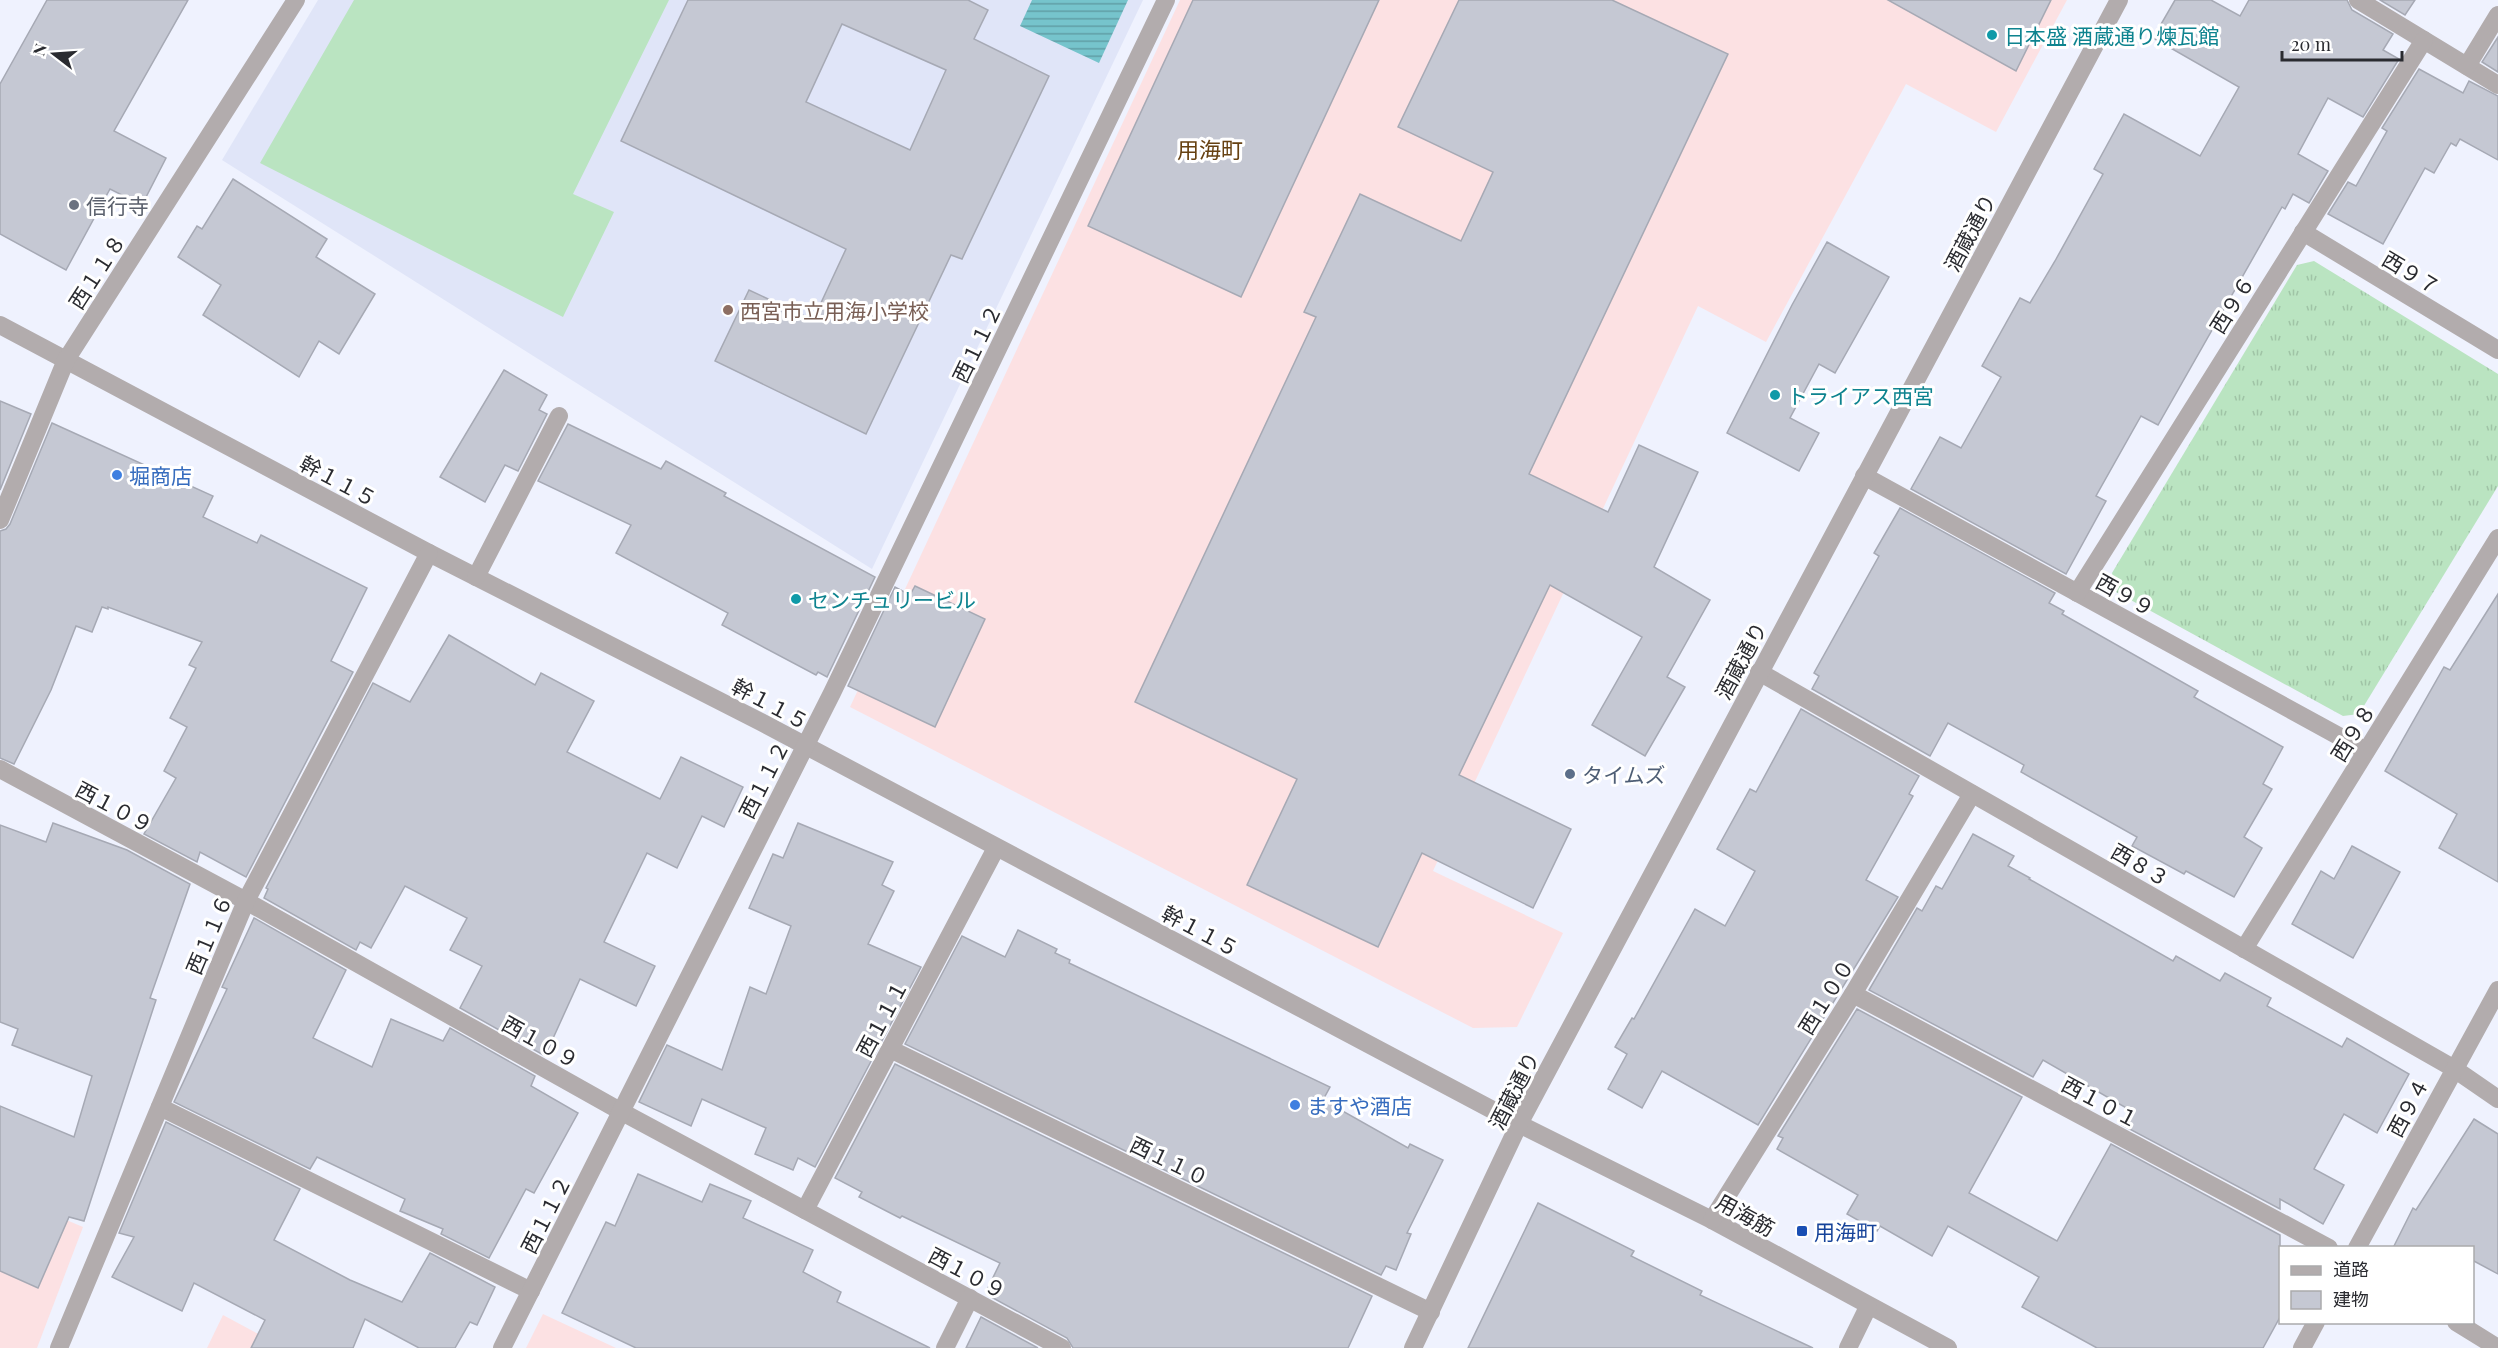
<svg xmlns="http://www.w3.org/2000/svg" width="2498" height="1348" font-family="'Playfair Display','Noto Sans JP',serif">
<defs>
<pattern id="grass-tufts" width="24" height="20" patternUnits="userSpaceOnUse" patternTransform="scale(1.5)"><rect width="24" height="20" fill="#bae4c1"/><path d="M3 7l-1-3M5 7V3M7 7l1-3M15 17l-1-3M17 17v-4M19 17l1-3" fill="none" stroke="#a0c4a6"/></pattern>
<pattern id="water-rules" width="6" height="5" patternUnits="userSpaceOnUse" patternTransform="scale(1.5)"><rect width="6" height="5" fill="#76c4cc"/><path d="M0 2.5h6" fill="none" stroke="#619fa6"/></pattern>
</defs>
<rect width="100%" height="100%" fill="#eff2fe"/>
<path fill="#e0e5f8" d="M318,0H1143L872,569L222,160Z"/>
<g fill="#fce1e3">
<path d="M1180,0H2067L1996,132L1906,84L1766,342L1698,306L1433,871L1563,933L1517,1027L1473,1028L850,707Z"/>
<path d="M0,1192L83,1227L37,1348H0Z"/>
<path d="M543,1314L616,1348H526Z"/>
<path d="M223,1315L284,1348H207Z"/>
</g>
<path fill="url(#grass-tufts)" d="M2314,261L2498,374V486L2359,714L2343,716L2116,592L2112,573L2297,265Z"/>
<path fill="#bae4c1" d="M354,0H669L573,194L614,212L563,317L260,163Z"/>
<path fill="url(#water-rules)" d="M1032,0H1128L1099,63L1020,26Z"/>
<g fill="#c5c8d3" stroke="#a6a9b4" stroke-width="1.5" fill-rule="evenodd">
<path d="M47,0H188L114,131L166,158L142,205L110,189L66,270L0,234V84Z"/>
<path d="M688,0H968L988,10L974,39L1049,76L962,259L951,255L866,434L715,361L749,290L813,320L846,249L621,141ZM842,24L946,70L910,150L806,102Z"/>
<path d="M1193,0H1379L1241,297L1088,226Z"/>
<path d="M1459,0H1612L1728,54L1529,474L1608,512L1639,445L1698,472L1654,567L1710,600L1667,677L1685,687L1645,756L1592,725L1642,637L1550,585L1459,775L1571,829L1533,908L1422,853L1378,947L1247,885L1297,779L1135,702L1316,317L1304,312L1360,194L1461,241L1493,172L1398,127Z"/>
<path d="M1888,0H2051L2016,71Z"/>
<path d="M2175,0H2211L2240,16L2249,0H2347L2352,10L2393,34L2383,50L2399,59L2363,117L2328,98L2298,154L2328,171L2309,203L2293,194L2285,209L2282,207L2158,425L2141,416L2096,496L2106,501L2066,574L1911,489L1940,437L1961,448L2001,377L1982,366L2020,298L2030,303L2055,261L2103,174L2094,169L2124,114L2200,156L2239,87L2153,38Z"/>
<path d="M2380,0H2415L2405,15Z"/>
<path d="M2498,37V72L2482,62Z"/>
<path d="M2419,69L2463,93L2469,81L2498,96V160L2460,139L2456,146L2451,143L2434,173L2425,168L2383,244L2328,214L2348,182L2356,186L2387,131L2382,128Z"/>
<path d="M233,179L327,239L316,257L375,294L339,354L319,341L299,377L203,315L221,285L178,257L197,226L202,229Z"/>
<path d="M1827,242L1889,277L1835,373L1819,364L1790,418L1819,433L1799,471L1727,433L1792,305Z"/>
<path d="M504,370L547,395L539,410L547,414L518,471L505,465L485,502L440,477Z"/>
<path d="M0,401L31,414L0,490Z"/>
<path d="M52,423L213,496L203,517L257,543L261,535L367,588L331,661L353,672L246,877L200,852L197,862L144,834L176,778L164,771L187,727L170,718L196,668L189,665L202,642L108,607V609L102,607L92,632L76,626L51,690L14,764L0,758V531L6,529L10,524Z"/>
<path d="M568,424L661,469L666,461L726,493L724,496L875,577L827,677L818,672L816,675L722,625L728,613L616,553L631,525L538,481Z"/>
<path d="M1900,508L2055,593L2049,603L2064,611L2062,614L2198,691L2194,697L2283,747L2263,784L2272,789L2244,837L2262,848L2234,897L2186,871L2184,874L2132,846L2137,837L2021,772L2024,765L1948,723L1930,756L1812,689L1819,676L1814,673L1879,556L1874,553Z"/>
<path d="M915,586L985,619L935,727L848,686L895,587L910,595Z"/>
<path d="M2498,594V882L2439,848L2457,814L2385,771L2444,667L2450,670Z"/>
<path d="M449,635L535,685L541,673L594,701L567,752L660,799L681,757L743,787L724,827L702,816L677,868L647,853L604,942L655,966L636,1006L580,979L545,1056L460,1008L482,966L450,950L467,918L405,886L371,948L360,942L356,950L264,898L268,889L266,888L373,683L410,702Z"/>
<path d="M1801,709L1919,776L1909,794L1913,796L1866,880L1898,897L1758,1125L1662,1071L1642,1108L1608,1089L1627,1054L1615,1047L1632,1018L1634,1019L1695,909L1725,926L1755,871L1717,849L1750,789L1756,792Z"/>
<path d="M53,823L127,850L190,884L150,998L156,1000L84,1221L69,1217L38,1288L0,1271V1106L74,1137L92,1076L12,1045L18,1029L0,1022V825L46,842Z"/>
<path d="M798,823L893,862L882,885L894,891L868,944L921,967L815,1167L798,1158L793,1170L755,1154L766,1128L702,1099L691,1126L639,1102L667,1045L722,1070L750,987L766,994L791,926L749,908L773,854L783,858Z"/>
<path d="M1973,834L2014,856L2008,866L2030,878L2029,879L2173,961L2176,956L2220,981L2225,973L2271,998L2267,1006L2342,1047L2347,1038L2409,1074L2377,1133L2344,1114L2314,1169L2344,1185L2323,1224L2280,1199V1209L2122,1125L2130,1110L2043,1060L2033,1077L1869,990L1917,908L1922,911L1936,886L1942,889Z"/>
<path d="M2352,846L2400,872L2353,958L2292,924L2321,871L2334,879Z"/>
<path d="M254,918L346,970L313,1038L372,1067L391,1019L443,1041L450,1028L535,1076L531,1086L578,1113L534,1193L526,1189L489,1258L441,1234L443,1229L400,1211L405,1199L317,1157L310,1169L174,1102L227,989L222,987Z"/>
<path d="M1018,930L1057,949L1055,953L1070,960L1069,963L1330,1087L1323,1100L1408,1148L1410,1144L1443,1160L1407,1233L1411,1234L1396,1270L1386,1266L1381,1275L905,1044L962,936L1005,957Z"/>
<path d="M1857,1009L2022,1097L1969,1193L2057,1241L2111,1144L2280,1235V1317L2263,1348H2097L2022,1307L2039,1277L1948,1226L1932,1256L1880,1226L1877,1231L1847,1214L1858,1195L1777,1149L1783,1138L1778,1136Z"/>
<path d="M895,1064L1372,1296L1348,1348H1073L1067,1338L991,1297L993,1293L987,1290L1000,1263L902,1216L900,1218L859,1197L862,1192L835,1178Z"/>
<path d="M2474,1119L2498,1134V1274L2472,1260V1248H2393L2413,1208L2416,1210Z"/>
<path d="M166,1122L300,1189L274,1240L350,1280L402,1302L430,1253L495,1287L477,1325L470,1322L455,1348H419L365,1319L353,1348H251L265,1320L194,1283L182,1311L112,1277L134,1237L119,1233Z"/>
<path d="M638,1174L702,1202L710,1184L751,1201L743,1218L813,1250L803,1272L841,1292L837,1302L930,1348H636L562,1313L606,1222L615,1226Z"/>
<path d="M1538,1203L1634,1251L1631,1256L1702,1291L1700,1295L1813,1348H1468Z"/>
<path d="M981,1317L1038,1348H966Z"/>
</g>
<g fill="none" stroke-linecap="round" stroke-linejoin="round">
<g stroke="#b2acad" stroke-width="18">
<path d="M2358,0L2498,85"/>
<path d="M2467,66L2498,15"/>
<path d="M2303,232L2498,350"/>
<path d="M0,325L429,553L761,722L1519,1124L1712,1220L1948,1348"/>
<path d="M1864,476L2366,751"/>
<path d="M0,520L66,360L296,0"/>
<path d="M476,577L559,416"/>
<path d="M2077,593L2424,40"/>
<path d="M1759,672L2453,1068L2498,1099"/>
<path d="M0,769L246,901L622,1112L1062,1348"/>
<path d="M2244,949L2498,538"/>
<path d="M1853,994L2329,1248"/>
<path d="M890,1049L1431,1312"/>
<path d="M160,1107L531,1291"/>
<path d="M805,1210L996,848"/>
<path d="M1712,1220L1853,994L1972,794"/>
<path d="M2357,1248L2498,990"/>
<path d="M2456,1322L2498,1348"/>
<path d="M59,1348L246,901L429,553"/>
<path d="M502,1348L832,693L1166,0"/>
<path d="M945,1348L970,1298"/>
<path d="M1413,1348L1519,1124L2119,0"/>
<path d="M1848,1348L1868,1307"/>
<path d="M2302,1348L2316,1322"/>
</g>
</g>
<g fill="#0f9aa8" stroke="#fff" stroke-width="2">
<circle cx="1992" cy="35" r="6"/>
<circle cx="1775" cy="395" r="6"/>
<circle cx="796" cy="599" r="6"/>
</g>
<circle fill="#6b7280" stroke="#fff" stroke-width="2" cx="74" cy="205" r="6"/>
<circle fill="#8d6e63" stroke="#fff" stroke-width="2" cx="728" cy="310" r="6"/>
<g fill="#3f7fe0" stroke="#fff" stroke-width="2">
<circle cx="117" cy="475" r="6"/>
<circle cx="1295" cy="1105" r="6"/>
</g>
<circle fill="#5c6f8a" stroke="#fff" stroke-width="2" cx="1570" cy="774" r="6"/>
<rect fill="#1a4fb4" stroke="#fff" stroke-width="2" x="1796" y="1225" width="12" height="12" rx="3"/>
<g text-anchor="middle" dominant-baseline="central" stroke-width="6" stroke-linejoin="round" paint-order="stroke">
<g font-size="21" fill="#0d838f" stroke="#fff" text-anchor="start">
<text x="2004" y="35">日本盛 酒蔵通り煉瓦館</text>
<text x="1787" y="395">トライアス西宮</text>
<text x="808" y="599">センチュリービル</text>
</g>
<g font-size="21" fill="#5b616d" stroke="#fff" text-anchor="start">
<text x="86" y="205">信行寺</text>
</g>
<g font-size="21" fill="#2a2b30" stroke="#fff">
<text transform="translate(1969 232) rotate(-62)">酒蔵通り</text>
<text transform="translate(96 271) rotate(-57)">西１１８</text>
<text transform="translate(2412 272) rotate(31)">西９７</text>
<text transform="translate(2231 304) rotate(-58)">西９６</text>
<text transform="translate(976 343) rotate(-64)">西１１２</text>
<text transform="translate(339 480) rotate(28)">幹１１５</text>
<text transform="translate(2126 594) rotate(29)">西９９</text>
<text transform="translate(1740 660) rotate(-62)">酒蔵通り</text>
<text transform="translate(771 703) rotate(28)">幹１１５</text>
<text transform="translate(2352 732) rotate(-58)">西９８</text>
<text transform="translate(763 779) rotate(-63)">西１１２</text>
<text transform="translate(115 806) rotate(28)">西１０９</text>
<text transform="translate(2141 864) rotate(30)">西８３</text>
<text transform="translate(1201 930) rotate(28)">幹１１５</text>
<text transform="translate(208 934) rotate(-67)">西１１６</text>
<text transform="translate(1825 996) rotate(-58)">西１００</text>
<text transform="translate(881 1018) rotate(-62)">西１１１</text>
<text transform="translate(541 1041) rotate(29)">西１０９</text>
<text transform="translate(1513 1090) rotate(-63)">酒蔵通り</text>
<text transform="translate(2101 1101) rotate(28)">西１０１</text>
<text transform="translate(2407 1107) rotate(-62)">西９４</text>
<text transform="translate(1170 1160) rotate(26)">西１１０</text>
<text transform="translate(545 1214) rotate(-63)">西１１２</text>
<text transform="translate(1746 1214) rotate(29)">用海筋</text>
<text transform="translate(968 1272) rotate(28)">西１０９</text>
</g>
<g font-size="21" fill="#785e54" stroke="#fff" text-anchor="start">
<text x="740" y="310">西宮市立用海小学校</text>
</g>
<g font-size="21" fill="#366cbe" stroke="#fff" text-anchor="start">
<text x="129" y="475">堀商店</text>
<text x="1307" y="1105">ますや酒店</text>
</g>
<g font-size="21" fill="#4e5e75" stroke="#fff" text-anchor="start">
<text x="1582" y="774">タイムズ</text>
</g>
<g font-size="21" fill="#164399" stroke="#fff" text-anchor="start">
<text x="1814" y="1231">用海町</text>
</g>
<g font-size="22" fill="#664111" stroke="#fff">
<text x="1210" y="149">用海町</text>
</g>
</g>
<rect x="2279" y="1246" width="195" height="78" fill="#ffffff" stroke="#aaaaac" stroke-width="1.5"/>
<rect x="2291" y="1266" width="30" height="9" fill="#b2acad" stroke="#aaaaac" stroke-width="1.5"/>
<text x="2333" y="1276" font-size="18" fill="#2a2b30">道路</text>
<rect x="2291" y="1291" width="30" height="18" fill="#c5c8d3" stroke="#aaaaac" stroke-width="1.5"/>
<text x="2333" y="1306" font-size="18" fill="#2a2b30">建物</text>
<g transform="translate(54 54) rotate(287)" stroke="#ffffff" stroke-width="4.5" paint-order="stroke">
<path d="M0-4.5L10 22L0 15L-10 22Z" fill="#2a2b30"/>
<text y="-9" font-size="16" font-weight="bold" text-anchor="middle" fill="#2a2b30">N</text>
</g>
<path d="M2282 51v9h120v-9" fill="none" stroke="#2a2b30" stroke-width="3"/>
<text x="2291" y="51" font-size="18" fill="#2a2b30" stroke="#ffffff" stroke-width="4.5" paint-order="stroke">20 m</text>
</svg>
